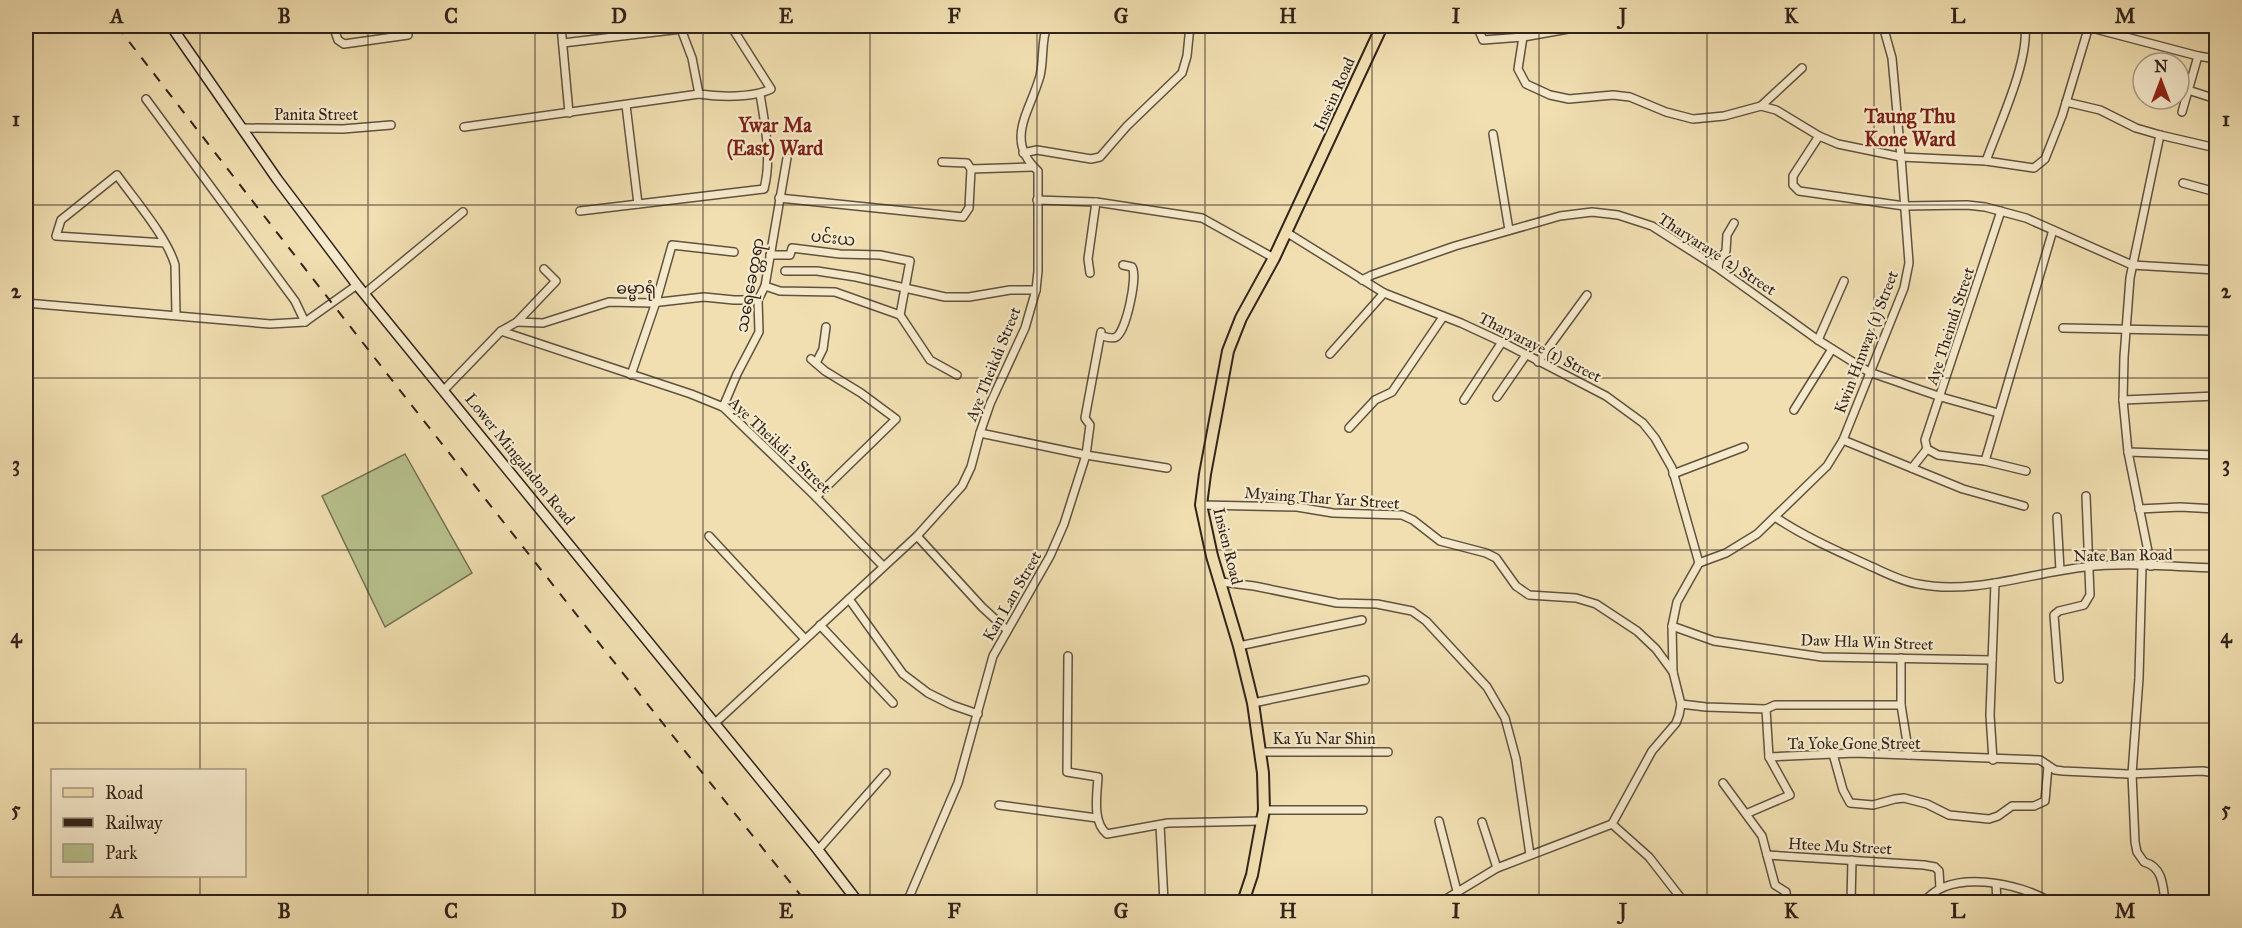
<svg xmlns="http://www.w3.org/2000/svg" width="2242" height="928" font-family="'IM FELL Great Primer','Noto Sans Myanmar',serif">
<rect width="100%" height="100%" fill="#f1dfb1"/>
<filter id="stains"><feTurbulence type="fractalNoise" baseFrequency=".00333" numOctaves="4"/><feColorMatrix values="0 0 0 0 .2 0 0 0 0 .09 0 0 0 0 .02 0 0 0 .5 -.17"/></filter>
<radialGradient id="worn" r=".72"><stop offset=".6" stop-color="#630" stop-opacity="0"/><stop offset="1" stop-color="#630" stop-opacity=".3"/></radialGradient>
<path fill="#b7c28e" stroke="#747254" stroke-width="1.5" d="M405,454L472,573L385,627L322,496Z"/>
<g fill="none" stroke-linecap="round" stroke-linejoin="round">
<g stroke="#605240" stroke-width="10">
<g id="street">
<path d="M333,26L338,40L344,44L408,35"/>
<path d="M561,26L569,113"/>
<path d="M1477,26L1483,40L1523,37L1585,26"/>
<path d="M1519,26L1523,37L1518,69L1526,84L1550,95L1569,99L1613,95L1630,97L1666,112L1693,119L1724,116L1761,106L1776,110L1819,136L1838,144L1901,157L1986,161L2034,168L2045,159L2062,116L2089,26"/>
<path d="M2088,27L2198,56L2182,112"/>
<path d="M563,43L681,29L692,58L699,94C720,97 753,98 771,89L731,26"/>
<path d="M2198,56L2216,59"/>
<path d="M2188,90L2216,99"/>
<path d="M146,99L295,301L305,322"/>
<path d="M2066,102L2100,110L2136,128L2160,135L2216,148"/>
<path d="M626,105L638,204"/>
<path d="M1761,106L1802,68"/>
<path d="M464,127L699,94"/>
<path d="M242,128L343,129L391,125"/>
<path d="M1493,134L1509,230"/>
<path d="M1819,136L1793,176V185L1799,191L1904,206L1967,205L1985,207L2026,218L2132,265L2216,270"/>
<path d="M1023,153L1037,150L1091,159L1100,157L1127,126L1182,73L1187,56L1190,26"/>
<path d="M1986,161C1999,125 2029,62 2025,26"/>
<path d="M942,162L967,163L971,169"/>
<path d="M2183,183L2216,192"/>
<path d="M779,198L963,217L969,208L971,169L1033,167"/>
<path d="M1037,200L1096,202L1202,218L1274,258"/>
<path d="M580,211L764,189C772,158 765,125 760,94"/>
<path d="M1286,232L1384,293L1461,323L1502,342L1606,396L1643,423L1655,438L1672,468L1699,563"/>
<path d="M165,243L56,236L61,220L117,175C134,199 167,237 175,265L176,315"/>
<path d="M770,255H790L792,248L840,254L880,255L910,261L900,315"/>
<path d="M1715,266L1726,251L1727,235L1734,223"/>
<path d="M785,271H817L856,277L945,297H969L1010,290H1036"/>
<path d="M1090,273L1088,259L1096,202"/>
<path d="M1362,280L1372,275L1455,246L1560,216L1592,212L1618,215L1652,226L1715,266L1818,340L1869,372L1941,397L1998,413"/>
<path d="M765,286L780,291L835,292L900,315L930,360L957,375"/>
<path d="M364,294L463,212"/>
<path d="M26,303L270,324L305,322L357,285"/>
<path d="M517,322L543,323L609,302L651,303L704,297L734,300H758"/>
<path d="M2063,328L2216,331"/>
<path d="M501,331L691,394L723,407L816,497L883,566"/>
<path d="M1102,336C1106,337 1113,339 1116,337C1126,332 1138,276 1132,267L1123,265"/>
<path d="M1818,340L1844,281"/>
<path d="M1330,354L1384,293"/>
<path d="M811,359L825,371L861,393L896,419L816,497"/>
<path d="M1538,362L1587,295"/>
<path d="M816,363L823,349L826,327"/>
<path d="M631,375L656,302L672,245L734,252"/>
<path d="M444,390L501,331L517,322L556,281L544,269"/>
<path d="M1497,397L1526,355"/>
<path d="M1464,400L1502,342"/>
<path d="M2123,400L2216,396"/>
<path d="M723,407L737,374L759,332L758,300L765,286L787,158"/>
<path d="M1794,410L1832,349"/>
<path d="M1349,428L1375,400L1392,392L1443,317"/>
<path d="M980,433L1086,455L1167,468"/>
<path d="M1843,440L1963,489L2024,506"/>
<path d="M1927,449L1925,440L2001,211"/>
<path d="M1927,449L1938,455L1985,461L2026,471"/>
<path d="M2128,452L2216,455"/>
<path d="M1985,461L2053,230"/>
<path d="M1912,468L1927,449"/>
<path d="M1673,474L1744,447"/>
<path d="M1201,505L1297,507L1333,513L1402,515L1413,520L1440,541L1486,553L1496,558L1516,586L1529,595L1576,598L1596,604L1637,631L1656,649L1673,672"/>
<path d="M2139,509L2180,507L2216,509"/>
<path d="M1775,517C1805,537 1835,550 1868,565C1884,572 1900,581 1918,584C1974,595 2030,573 2085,567C2128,562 2173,567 2216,568"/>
<path d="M2057,517L2060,570"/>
<path d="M709,536L804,638"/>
<path d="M917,536L982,607L1007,630"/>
<path d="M1699,563L1726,553L1757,534L1827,466L1843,440L1904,288L1909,263L1901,157L1892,58L1883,26"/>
<path d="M2142,566L2139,678L2132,774L2135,842L2137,852L2144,862C2163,867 2163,886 2165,902"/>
<path d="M2151,566L2128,452L2123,400L2124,357L2130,278L2160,135"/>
<path d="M1221,582L1254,586L1337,603L1377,604L1412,611L1426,621L1487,687L1505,718L1516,759L1530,855"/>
<path d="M849,599L903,674L928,693L952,705L978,714"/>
<path d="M820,625L893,703"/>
<path d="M1672,626L1714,641L1822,657L1992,660"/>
<path d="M1239,646L1362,620"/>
<path d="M1068,656L1067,772L1098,777C1097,795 1092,822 1107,834L1168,823L1260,821"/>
<path d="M1901,658V705"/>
<path d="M2059,679L2054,615L2059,611L2084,605L2090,595L2086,496"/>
<path d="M1253,703L1365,680"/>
<path d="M1681,704L1706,707L1766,709L1769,757L1790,795L1748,813"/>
<path d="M1766,709L1775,705H1901L1909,755"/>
<path d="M715,723L917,536L962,486L971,467L980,433L990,404L1025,328L1036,290L1038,271V171C1004,140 1030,112 1040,76C1044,60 1041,41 1047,26"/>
<path d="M1260,752H1388"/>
<path d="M1833,754L1843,790L1850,803L1873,805L1895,799L1904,798L1927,804L1949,815L1989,819L1998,816L2012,806H2034L2045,801L2048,766"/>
<path d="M1769,757L1855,753L2040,760L2055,770L2063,771L2128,774L2202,771L2216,773"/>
<path d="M1993,760L1990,715L1995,583"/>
<path d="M1723,783L1762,836L1767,855L1924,865L1935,867L1939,871L1940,888"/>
<path d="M999,805L1097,818"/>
<path d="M1264,810H1363"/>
<path d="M1439,821L1457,891"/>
<path d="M1482,822L1497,868"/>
<path d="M1612,824L1652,751L1676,723L1679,715L1681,704L1673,672L1672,626L1677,602L1699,563"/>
<path d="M1612,824L1649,857L1684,902"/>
<path d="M1160,825L1164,902"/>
<path d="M818,850L886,773"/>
<path d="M1767,855L1775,885L1786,892L1787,902"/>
<path d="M1996,884L1997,902"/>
<path d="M907,902L958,783L993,656L1050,556L1064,524L1086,455L1090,425L1085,418L1101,332"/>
<path d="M1441,902L1497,868L1612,824"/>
<path d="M1851,902L1852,860"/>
<path d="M1924,902C1950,868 2019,883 2051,902"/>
</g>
</g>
<g stroke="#30231b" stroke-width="12">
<path id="secondary" d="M171,26L277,179L357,285L818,850L858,902"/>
</g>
<g stroke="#30231b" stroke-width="14">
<path id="primary" d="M1243,902L1252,875L1264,810L1263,773L1253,703L1239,646L1212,556L1201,505L1205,474L1228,351L1241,318L1274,258L1382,26"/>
</g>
<use href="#street" stroke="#f6eacc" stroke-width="7"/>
<use href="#secondary" stroke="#f6eacc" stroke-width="9"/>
<use href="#primary" stroke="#f1dfb1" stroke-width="10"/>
<path stroke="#30231b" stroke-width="2" stroke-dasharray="10 10" stroke-linecap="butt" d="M117,26C344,320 573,613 806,902"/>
</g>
<path fill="none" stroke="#30231b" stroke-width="1.5" stroke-opacity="0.55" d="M200,26V770M368,26V902M535,26V902M703,26V902M870,26V902M1037,26V902M1205,26V902M1372,26V902M1539,26V902M1707,26V902M1874,26V902M2042,26V902M26,205H2216M26,378H2216M26,550H2216M26,723H2216M200,876V902"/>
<g text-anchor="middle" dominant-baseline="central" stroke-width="4.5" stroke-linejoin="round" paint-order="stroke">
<g font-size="16" fill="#30231b" stroke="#f6eacc">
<text transform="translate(1334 94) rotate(-66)">Insein Road</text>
<text x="316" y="114">Panita Street</text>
<text transform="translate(833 238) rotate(6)">ပင်းယ</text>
<text transform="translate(1717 254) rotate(33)">Tharyaraye (2) Street</text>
<text transform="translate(750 285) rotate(-80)">သရေခေတ္တရာ</text>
<text transform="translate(636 288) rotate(-1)">ဓမ္မာရုံ</text>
<text transform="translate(1950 326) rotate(-72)">Aye Theindi Street</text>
<text transform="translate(1866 342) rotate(-69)">Kwin Hmway (1) Street</text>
<text transform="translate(1540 347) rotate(27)">Tharyaraye (1) Street</text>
<text transform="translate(993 364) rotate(-68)">Aye Theikdi Street</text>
<text transform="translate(780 445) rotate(43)">Aye Theikdi 2 Street</text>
<text transform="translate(520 459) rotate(51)">Lower Mingaladon Road</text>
<text transform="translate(1322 498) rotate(4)">Myaing Thar Yar Street</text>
<text transform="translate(1228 546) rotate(76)">Insien Road</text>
<text transform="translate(2123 555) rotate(-1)">Nate Ban Road</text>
<text transform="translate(1012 596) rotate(-60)">Kan Lan Street</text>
<text transform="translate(1867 642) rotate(2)">Daw Hla Win Street</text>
<text x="1324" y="738">Ka Yu Nar Shin</text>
<text x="1854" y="743">Ta Yoke Gone Street</text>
<text transform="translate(1840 846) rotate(3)">Htee Mu Street</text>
</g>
<g font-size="20" font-weight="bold" fill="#7a1f14" stroke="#f6eacc">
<text x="1910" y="116">Taung Thu<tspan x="1910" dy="23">Kone Ward</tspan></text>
<text x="775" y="125">Ywar Ma<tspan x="775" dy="23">(East) Ward</tspan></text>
</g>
</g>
<rect width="2242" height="928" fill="none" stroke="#f1dfb1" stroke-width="66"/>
<rect x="51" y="769" width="195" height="108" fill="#f6eacc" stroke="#a79a85" stroke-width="1.5"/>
<rect x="63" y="788" width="30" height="9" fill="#f1dfb1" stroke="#a79a85" stroke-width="1.5"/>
<text x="105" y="799" font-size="18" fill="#30231b">Road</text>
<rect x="63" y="818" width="30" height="9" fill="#30231b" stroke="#a79a85" stroke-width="1.5"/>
<text x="105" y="829" font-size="18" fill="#30231b">Railway</text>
<rect x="63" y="844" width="30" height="18" fill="#b7c28e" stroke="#a79a85" stroke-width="1.5"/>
<text x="105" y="859" font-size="18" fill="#30231b">Park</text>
<g transform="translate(2161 81)"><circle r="28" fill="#f6eacc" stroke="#a79a85" stroke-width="1.5"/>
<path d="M0-4.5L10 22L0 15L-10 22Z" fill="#8f2418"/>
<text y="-9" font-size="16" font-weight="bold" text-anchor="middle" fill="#30231b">N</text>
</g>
<rect x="33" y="33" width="2176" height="862" fill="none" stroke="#30231b" stroke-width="2"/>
<g font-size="20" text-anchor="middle" font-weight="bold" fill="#30231b">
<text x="117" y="23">A</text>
<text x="284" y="23">B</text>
<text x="451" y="23">C</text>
<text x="619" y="23">D</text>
<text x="786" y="23">E</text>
<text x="954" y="23">F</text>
<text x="1121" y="23">G</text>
<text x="1288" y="23">H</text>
<text x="1456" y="23">I</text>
<text x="1623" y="23">J</text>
<text x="1791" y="23">K</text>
<text x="1958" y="23">L</text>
<text x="2125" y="23">M</text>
<text x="16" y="126">1</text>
<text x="2226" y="126">1</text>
<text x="16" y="298">2</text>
<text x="2226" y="298">2</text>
<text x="16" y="471">3</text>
<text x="2226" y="471">3</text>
<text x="16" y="643">4</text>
<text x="2226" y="643">4</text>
<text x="16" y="816">5</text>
<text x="2226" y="816">5</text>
<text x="117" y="918">A</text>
<text x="284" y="918">B</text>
<text x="451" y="918">C</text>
<text x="619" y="918">D</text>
<text x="786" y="918">E</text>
<text x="954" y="918">F</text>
<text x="1121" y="918">G</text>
<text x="1288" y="918">H</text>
<text x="1456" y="918">I</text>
<text x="1623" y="918">J</text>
<text x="1791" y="918">K</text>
<text x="1958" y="918">L</text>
<text x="2125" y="918">M</text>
</g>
<rect width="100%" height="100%" filter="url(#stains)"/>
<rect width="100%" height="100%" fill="url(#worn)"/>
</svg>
